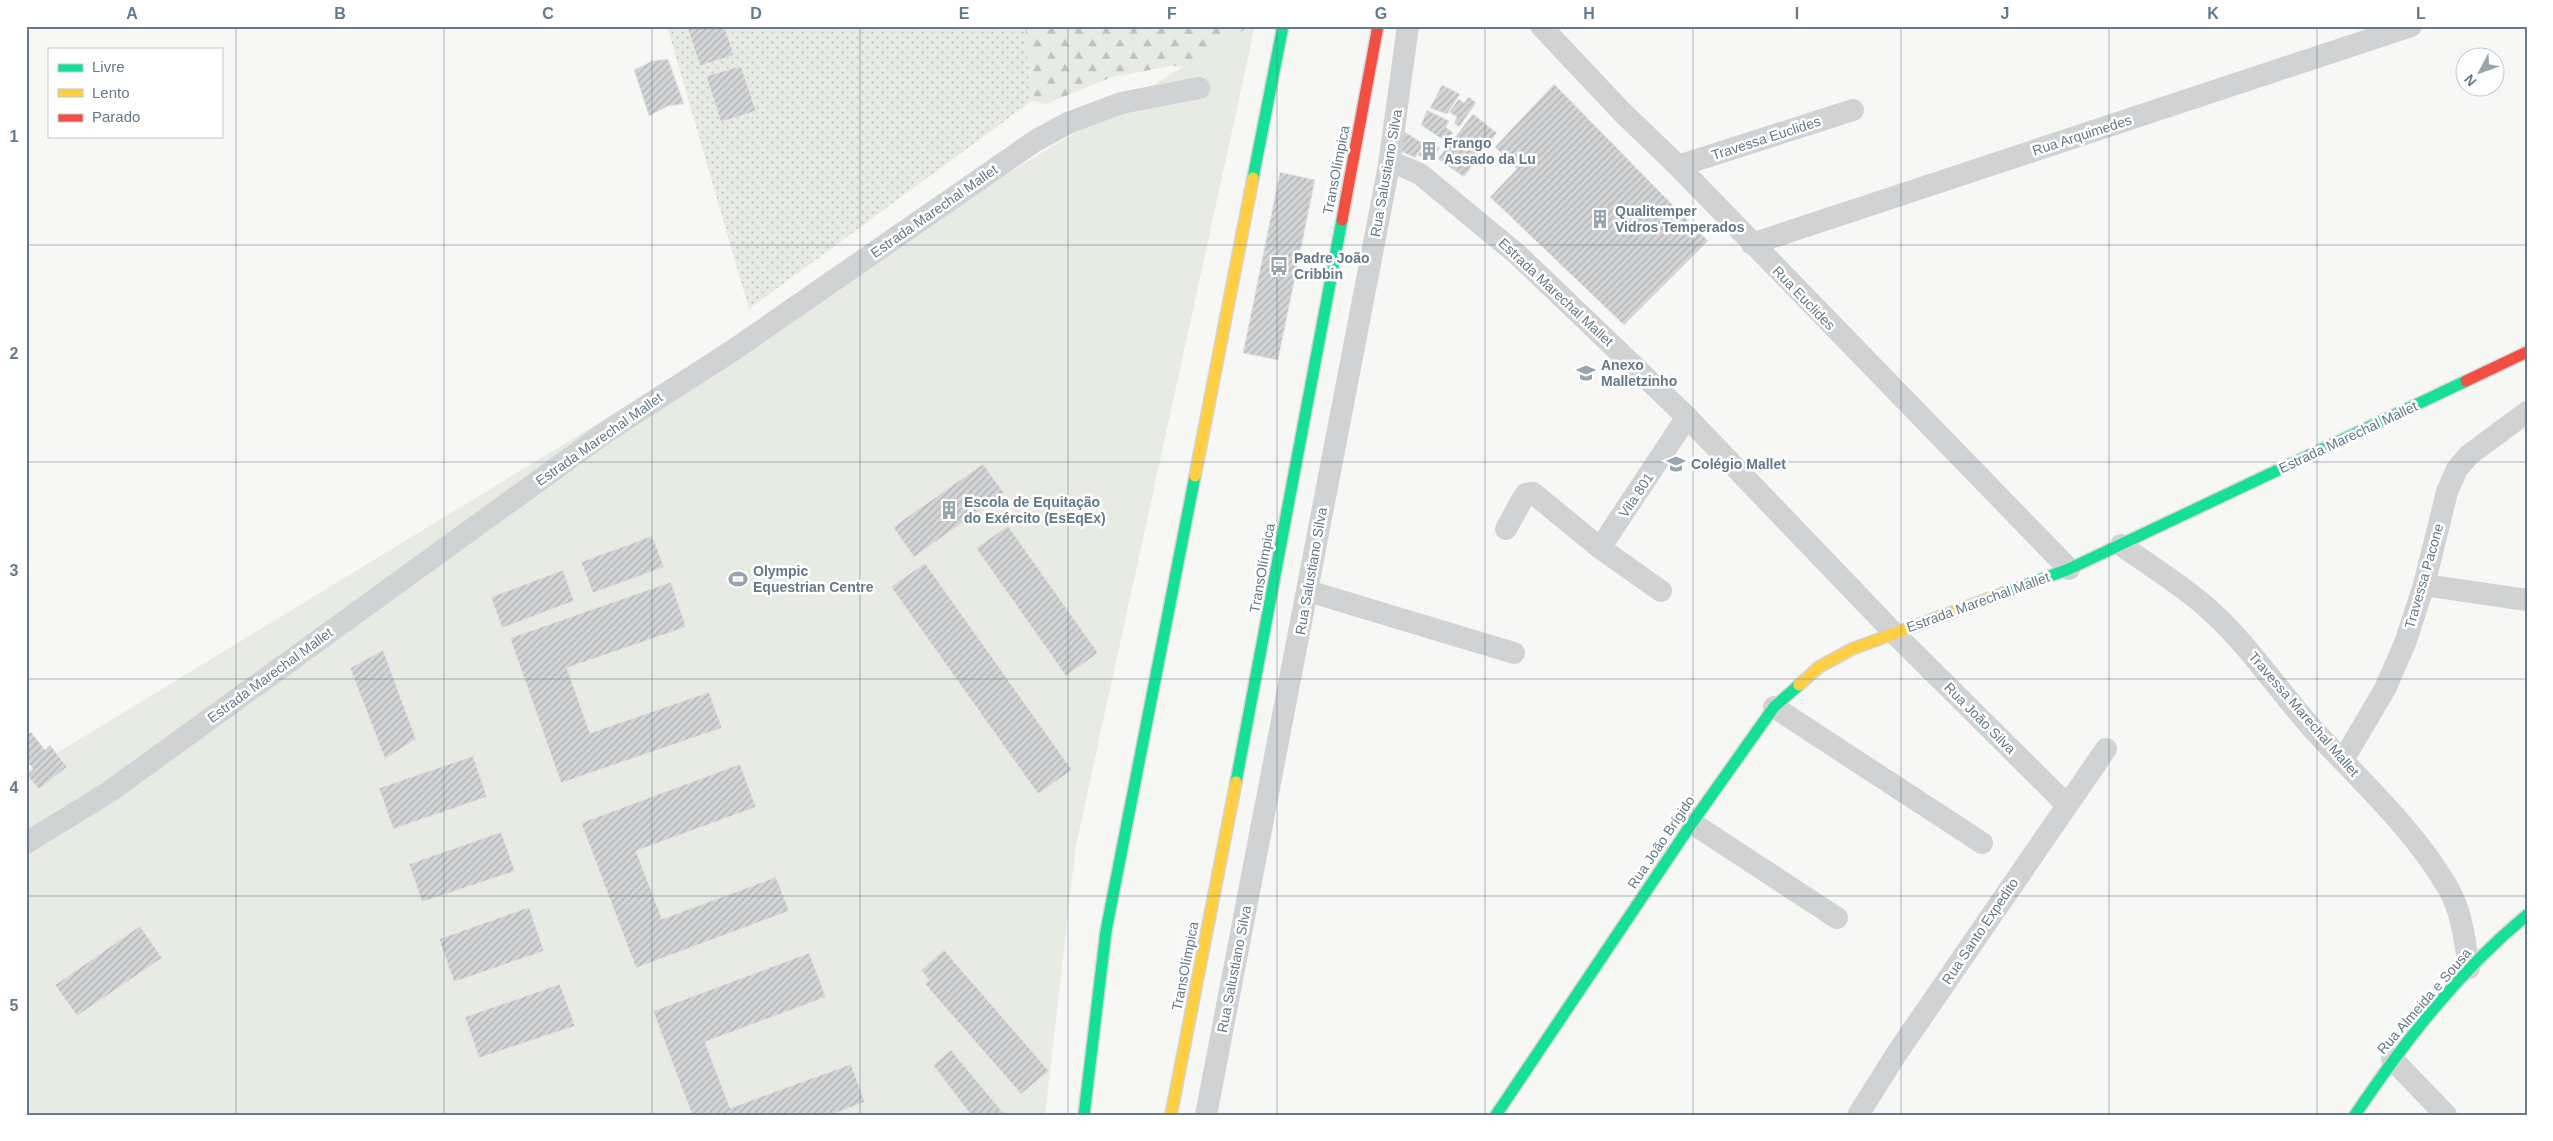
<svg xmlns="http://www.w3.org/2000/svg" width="2553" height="1141" font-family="Helvetica,sans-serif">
<defs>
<pattern id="grass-dots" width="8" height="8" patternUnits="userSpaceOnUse" patternTransform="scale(1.25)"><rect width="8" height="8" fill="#e7ebe4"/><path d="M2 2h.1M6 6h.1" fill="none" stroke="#bfc3bf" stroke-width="1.8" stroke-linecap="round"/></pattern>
<pattern id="forest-firs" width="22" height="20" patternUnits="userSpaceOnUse" patternTransform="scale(1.25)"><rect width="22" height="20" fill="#e7ebe4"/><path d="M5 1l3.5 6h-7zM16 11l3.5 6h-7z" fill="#bfc3bf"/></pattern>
<pattern id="building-hatch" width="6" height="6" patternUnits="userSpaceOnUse" patternTransform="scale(1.25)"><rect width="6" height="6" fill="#d3d4d5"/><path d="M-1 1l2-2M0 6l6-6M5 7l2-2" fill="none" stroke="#afb1b3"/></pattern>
</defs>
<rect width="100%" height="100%" fill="#f7f7f6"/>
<path fill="url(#grass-dots)" d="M667,26H1025L1032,101L749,309Z"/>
<path fill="url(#forest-firs)" d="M1025,26H1253L1245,69L1171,66L1112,77L1046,104L1032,101Z"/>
<path fill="#e7ebe4" d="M1250,26H1255L1076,845L1045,1115H26V772Z"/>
<g fill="url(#building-hatch)" stroke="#e6e6e6">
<path d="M687,26H724L734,55L700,66Z"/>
<path d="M668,59L684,104L668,106L649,116L634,70L652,61Z"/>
<path d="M741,66L756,111L721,122L706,76Z"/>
<path d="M1554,84L1708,241L1624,325L1490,197L1517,169L1495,147Z"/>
<path d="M1442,85L1460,94L1447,114L1430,108Z"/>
<path d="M1469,97L1476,103L1459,127L1454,123L1457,117L1449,112L1459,99L1464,103Z"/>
<path d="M1427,110L1449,121L1446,127L1453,133L1445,141L1421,125Z"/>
<path d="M1473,114L1497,133L1464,177L1438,159Z"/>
<path d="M1403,131L1424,144L1415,158L1399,150Z"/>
<path d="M1428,141L1440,148L1429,162L1418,155Z"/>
<path d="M1280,172L1315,180L1278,360L1243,353Z"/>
<path d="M983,464L1004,493L914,557L893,527Z"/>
<path d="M1008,526L1098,653L1066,676L976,548Z"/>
<path d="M652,536L664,567L593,593L581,562Z"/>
<path d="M925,563L1072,770L1038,794L891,587Z"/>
<path d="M563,570L574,601L502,628L491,597Z"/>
<path d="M671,582L686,627L567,668L590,733L709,692L722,728L561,783L510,638Z"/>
<path d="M383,650L416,739L385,759L350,668Z"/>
<path d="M31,732L45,750L50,745L67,767L39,789L27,775L33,769L26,760V736Z"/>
<path d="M473,756L487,797L393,829L379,788Z"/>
<path d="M740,764L756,807L636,851L662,919L776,877L789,911L636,968L581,823Z"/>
<path d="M501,832L515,871L422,902L409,864Z"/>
<path d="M529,907L544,951L454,982L439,939Z"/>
<path d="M140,926L162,958L77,1016L55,985Z"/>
<path d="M944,950L1049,1071L1021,1094L925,984L929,980L921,970Z"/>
<path d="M809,953L826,997L705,1042L730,1108L851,1064L865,1102L830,1115H692L653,1011Z"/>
<path d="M560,984L575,1026L479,1058L465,1017Z"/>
<path d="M951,1050L1005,1115H971L933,1065Z"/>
</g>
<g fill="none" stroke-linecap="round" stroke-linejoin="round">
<g stroke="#d4d5d5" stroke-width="14">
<g id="fast">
<path d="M1253,178L1283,26"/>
<path d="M2004,593L2069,569L2466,381"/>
<path d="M1236,782L1342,220"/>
<path d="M1084,1115L1106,931L1195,476"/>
<path d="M1496,1115L1692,823L1774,707L1799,685"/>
<path d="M2355,1115C2405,1041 2458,972 2527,915"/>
</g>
</g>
<g stroke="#d4d5d5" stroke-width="14">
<g id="slow">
<path d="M1195,476L1253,178"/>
<path d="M1799,685L1819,667L1852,649L2004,593"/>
<path d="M1171,1115L1236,782"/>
</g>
</g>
<g stroke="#d4d5d5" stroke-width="14">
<g id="jam">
<path d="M1342,220L1378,26"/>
<path d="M2466,381L2527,352"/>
</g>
</g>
<g stroke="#d1d2d3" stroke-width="22">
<path d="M1541,26L1622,112L1678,166L2069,569"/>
<path d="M1389,165L1397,164L1420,174L1518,255L1687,417L1894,633L2066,804"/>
<path d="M1678,166L1853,110"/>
<path d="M1752,244L2411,26"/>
<path d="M1506,529L1523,498L1526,494L1533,493L1600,548"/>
<path d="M2121,545C2149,565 2178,583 2204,605C2246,641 2275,686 2311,727C2358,779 2413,827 2448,888C2462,911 2465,942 2469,968"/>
<path d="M2424,585L2527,600"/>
<path d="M1308,591L1514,653"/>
<path d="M1661,591L1600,548L1687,417"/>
<path d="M1774,707L1982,843"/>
<path d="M2343,760L2385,689L2405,643L2424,585L2447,492L2457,469L2469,455L2527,412"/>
<path d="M1692,823L1837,918"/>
<path d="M26,843L109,792L606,432L732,351L1035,141L1068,123L1121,103L1199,88"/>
<path d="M2392,1059L2446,1115"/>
<path d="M1206,1115L1389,165L1408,26"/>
<path d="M1858,1115L1897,1053L2106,749"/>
</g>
<use href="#fast" stroke="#16e098" stroke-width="11"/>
<use href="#slow" stroke="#ffcf43" stroke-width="11"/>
<use href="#jam" stroke="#f24e42" stroke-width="11"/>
</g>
<path fill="none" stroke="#647989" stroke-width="1" stroke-opacity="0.55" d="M236,26V1115M444,26V1115M652,26V1115M860,26V1115M1068,26V1115M1277,26V1115M1485,26V1115M1693,26V1115M1901,26V1115M2109,26V1115M2317,26V1115M26,245H2527M26,462H2527M26,679H2527M26,896H2527"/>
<defs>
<g id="building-bare" transform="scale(1.5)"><path d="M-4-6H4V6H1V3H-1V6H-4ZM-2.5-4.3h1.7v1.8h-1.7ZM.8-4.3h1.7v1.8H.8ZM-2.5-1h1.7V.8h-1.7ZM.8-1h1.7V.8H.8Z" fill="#97a5af" stroke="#fff" stroke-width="2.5" paint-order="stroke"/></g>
<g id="bus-bare" transform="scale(1.5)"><path d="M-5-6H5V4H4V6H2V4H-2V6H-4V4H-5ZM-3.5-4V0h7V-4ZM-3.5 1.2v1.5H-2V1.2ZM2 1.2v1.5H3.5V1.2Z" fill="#97a5af" stroke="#fff" stroke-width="2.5" paint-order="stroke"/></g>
<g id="school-bare" transform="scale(1.5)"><path d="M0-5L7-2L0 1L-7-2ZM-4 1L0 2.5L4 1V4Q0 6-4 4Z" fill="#97a5af" stroke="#fff" stroke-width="2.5" paint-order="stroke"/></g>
<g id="stadium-bare" transform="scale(1.5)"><path d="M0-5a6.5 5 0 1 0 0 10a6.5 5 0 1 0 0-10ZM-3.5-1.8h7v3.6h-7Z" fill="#97a5af" stroke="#fff" stroke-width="2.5" paint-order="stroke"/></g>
</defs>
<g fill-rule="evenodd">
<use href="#building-bare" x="1429" y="151"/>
<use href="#building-bare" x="1600" y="219"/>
<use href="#bus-bare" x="1279" y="266"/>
<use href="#school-bare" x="1586" y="373"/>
<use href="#school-bare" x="1676" y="464"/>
<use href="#building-bare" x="949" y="510"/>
<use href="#stadium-bare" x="738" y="579"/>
</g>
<g text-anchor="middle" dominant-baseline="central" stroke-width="5" stroke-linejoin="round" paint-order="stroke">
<g font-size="14" fill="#647989" stroke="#fff">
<text transform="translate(2082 135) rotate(-18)">Rua Arquimedes</text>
<text transform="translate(1766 138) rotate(-18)">Travessa Euclides</text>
<text transform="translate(1336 170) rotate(-79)">TransOlímpica</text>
<text transform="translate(1386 173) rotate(-80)">Rua Salustiano Silva</text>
<text transform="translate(934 211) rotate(-35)">Estrada Marechal Mallet</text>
<text transform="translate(1556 292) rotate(43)">Estrada Marechal Mallet</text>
<text transform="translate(1804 298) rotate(46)">Rua Euclides</text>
<text transform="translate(2348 437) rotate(-25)">Estrada Marechal Mallet</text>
<text transform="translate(599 439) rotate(-35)">Estrada Marechal Mallet</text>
<text transform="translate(1636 495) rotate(-56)">Vila 801</text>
<text transform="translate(1262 568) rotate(-80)">TransOlímpica</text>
<text transform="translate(1311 571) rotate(-80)">Rua Salustiano Silva</text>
<text transform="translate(2424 576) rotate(-74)">Travessa Pacone</text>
<text transform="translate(1978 602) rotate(-20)">Estrada Marechal Mallet</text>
<text transform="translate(270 675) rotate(-36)">Estrada Marechal Mallet</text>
<text transform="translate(2304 714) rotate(49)">Travessa Marechal Mallet</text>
<text transform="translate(1980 718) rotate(45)">Rua João Silva</text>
<text transform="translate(1661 842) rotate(-56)">Rua João Brígido</text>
<text transform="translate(1980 931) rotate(-56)">Rua Santo Expedito</text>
<text transform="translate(1185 966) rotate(-79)">TransOlímpica</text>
<text transform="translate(1234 969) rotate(-79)">Rua Salustiano Silva</text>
<text transform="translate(2424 1001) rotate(-49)">Rua Almeida e Sousa</text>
</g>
<g font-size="14" font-weight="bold" fill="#647989" stroke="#fff" text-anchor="start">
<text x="1444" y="143">Frango<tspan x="1444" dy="16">Assado da Lu</tspan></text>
<text x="1615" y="211">Qualitemper<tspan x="1615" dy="16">Vidros Temperados</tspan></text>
<text x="1294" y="258">Padre João<tspan x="1294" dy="16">Cribbin</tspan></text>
<text x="1601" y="365">Anexo<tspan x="1601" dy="16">Malletzinho</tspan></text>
<text x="1691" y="464">Colégio Mallet</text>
<text x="964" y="502">Escola de Equitação<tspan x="964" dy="16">do Exército (EsEqEx)</tspan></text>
<text x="753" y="571">Olympic<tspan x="753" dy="16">Equestrian Centre</tspan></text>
</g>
</g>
<rect width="2553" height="1141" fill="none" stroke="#ffffff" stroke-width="55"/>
<rect x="48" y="48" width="175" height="90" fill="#ffffff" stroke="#c1c9d0"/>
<rect x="58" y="64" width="25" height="8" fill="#16e098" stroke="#c1c9d0"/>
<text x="92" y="72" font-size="15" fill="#647989">Livre</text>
<rect x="58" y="89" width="25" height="8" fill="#ffcf43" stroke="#c1c9d0"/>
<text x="92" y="98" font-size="15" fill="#647989">Lento</text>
<rect x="58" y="114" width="25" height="8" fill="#f24e42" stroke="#c1c9d0"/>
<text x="92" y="122" font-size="15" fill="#647989">Parado</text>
<g transform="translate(2480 72) rotate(229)"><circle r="24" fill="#ffffff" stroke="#c1c9d0"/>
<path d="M0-4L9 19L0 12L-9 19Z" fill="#97a5af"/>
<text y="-8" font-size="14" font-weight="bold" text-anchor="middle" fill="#647989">N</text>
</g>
<rect x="28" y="28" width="2498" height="1086" fill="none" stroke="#647989" stroke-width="2"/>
<g font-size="16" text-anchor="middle" font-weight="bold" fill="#647989">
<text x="132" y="19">A</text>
<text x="340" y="19">B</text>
<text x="548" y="19">C</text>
<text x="756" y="19">D</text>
<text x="964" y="19">E</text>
<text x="1172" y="19">F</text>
<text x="1381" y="19">G</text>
<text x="1589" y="19">H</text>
<text x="1797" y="19">I</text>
<text x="2005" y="19">J</text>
<text x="2213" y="19">K</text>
<text x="2421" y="19">L</text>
<text x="14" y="142">1</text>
<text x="14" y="359">2</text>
<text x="14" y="576">3</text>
<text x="14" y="793">4</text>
<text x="14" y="1011">5</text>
</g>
</svg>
